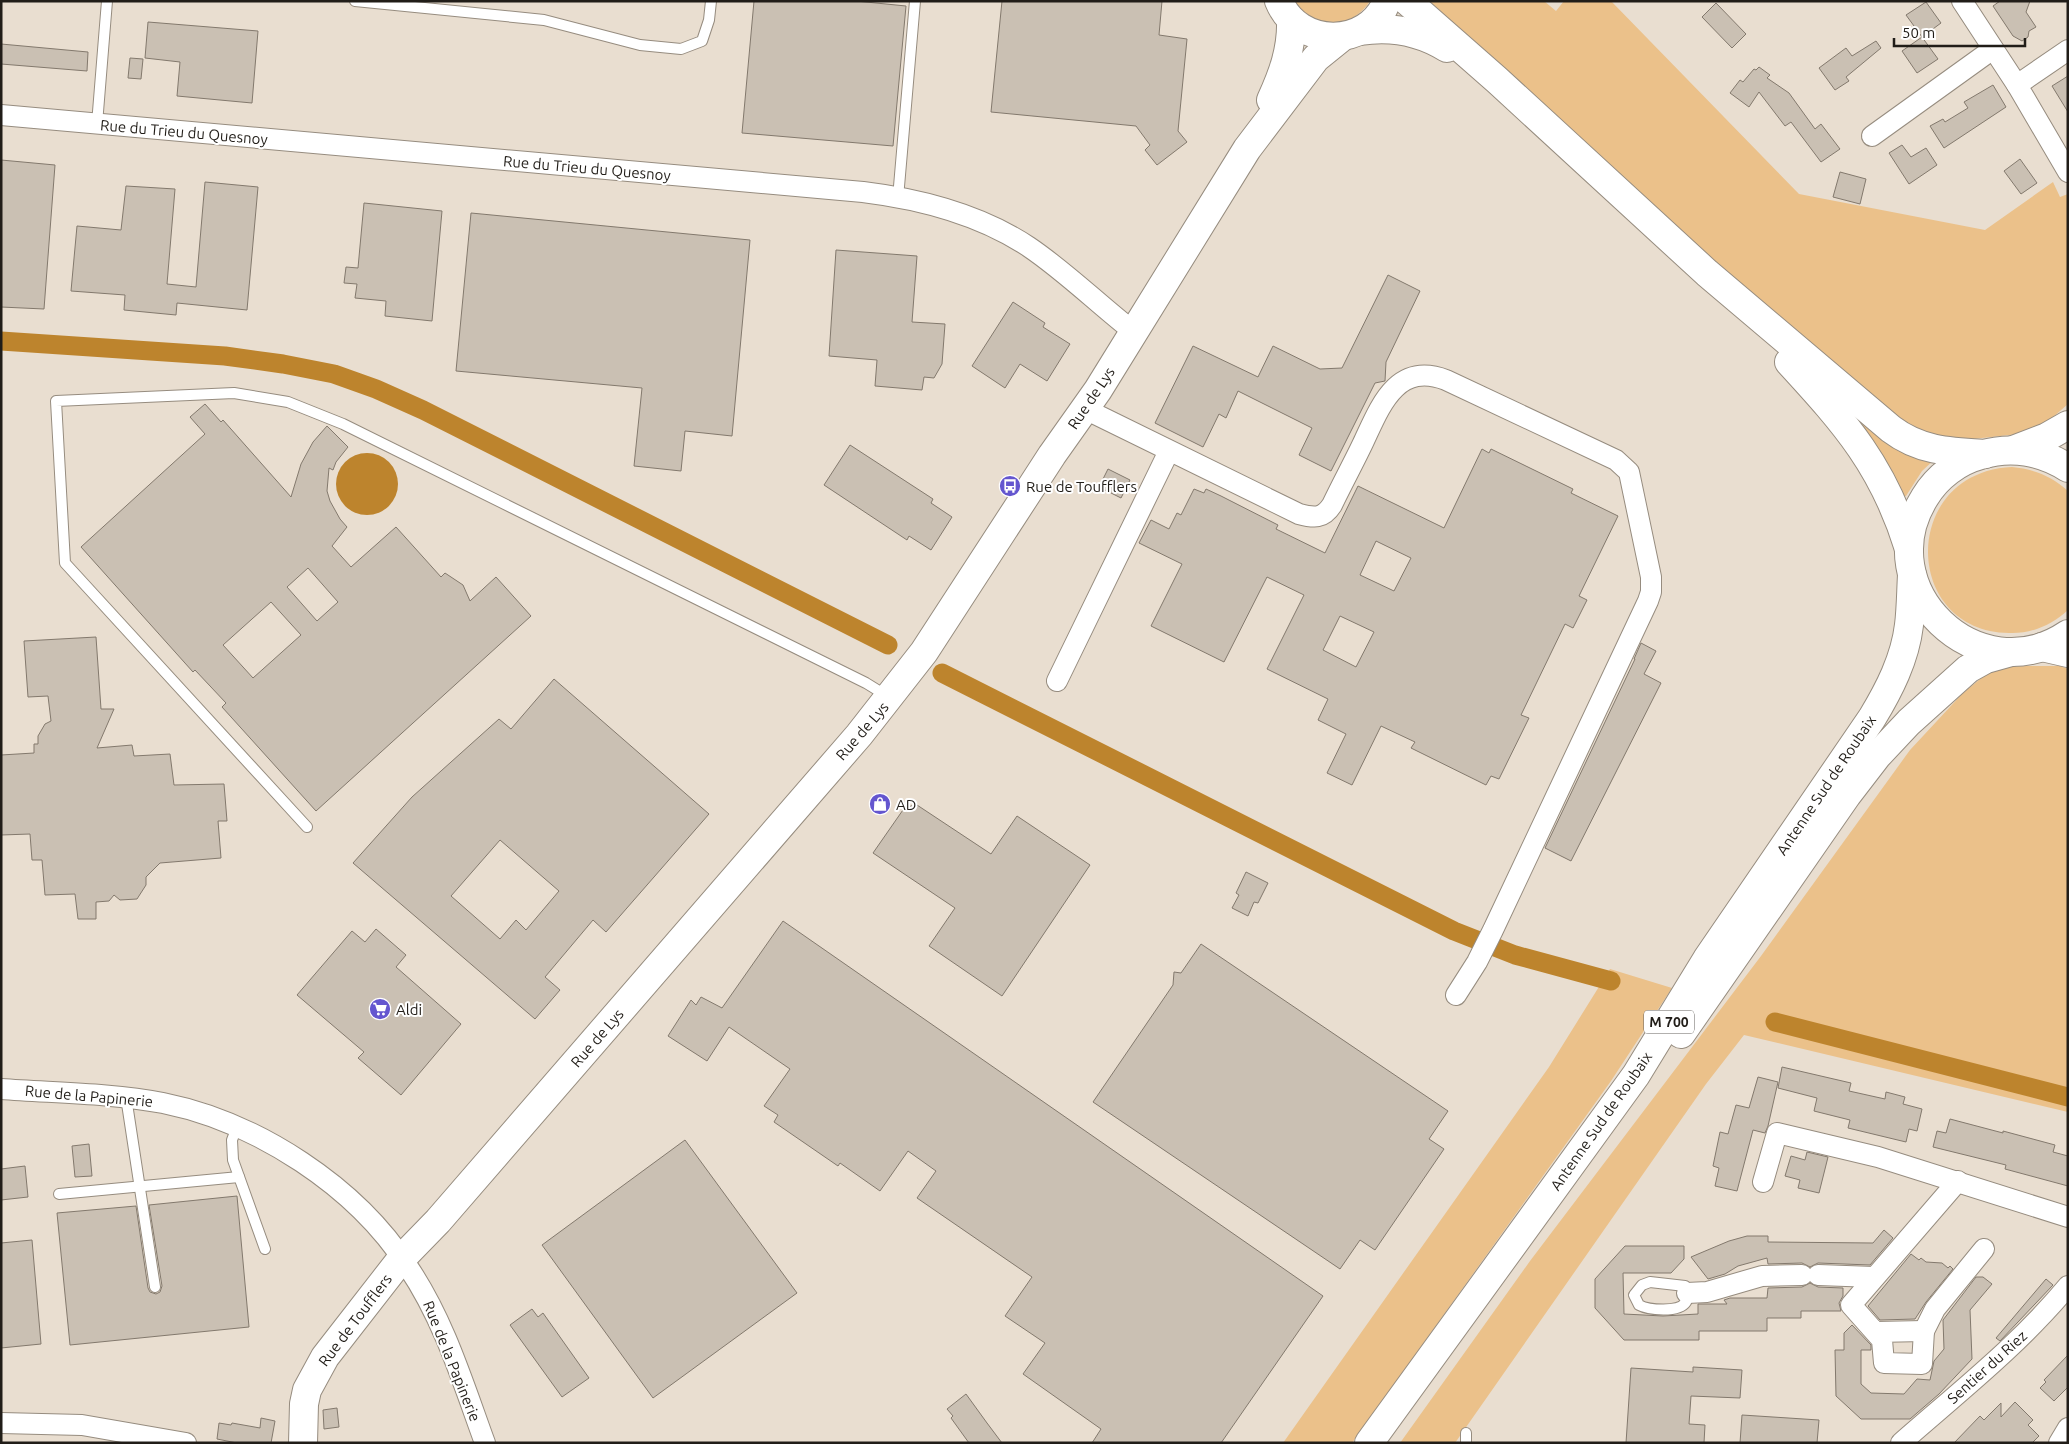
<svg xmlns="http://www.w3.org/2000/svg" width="2069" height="1444" font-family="Ubuntu,sans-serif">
<rect width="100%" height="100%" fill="#e9ded0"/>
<g fill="#ebc18a">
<path d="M1294,1H1370C1351,31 1314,29 1294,1Z"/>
<path d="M1425,1H1544L1556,11L1564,1H1611L1799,194L1985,230L2053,182L2060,197L2068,194V404L2036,432L1964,440L1923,433L1886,409L1772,313Z"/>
<path d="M1848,407L1935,459L1922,471L1906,496L1901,497Z"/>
<path d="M2012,467C2033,469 2052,476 2068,491V610C2052,625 2031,634 2009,633C1901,631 1900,472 2012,467Z"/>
<path d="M2026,666H2060L2068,669V1112L1744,1035L1706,1084L1455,1443H1400L1530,1261L1761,956L1910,750L1962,694L1985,675L2003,667Z"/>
<path d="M1610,969L1672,988L1611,1081L1352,1443H1283L1549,1067Z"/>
</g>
<circle fill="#bd842d" cx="367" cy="484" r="31"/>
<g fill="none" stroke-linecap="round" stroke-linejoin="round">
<g stroke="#bd842d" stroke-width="19">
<path d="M1,341L225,356L283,364L334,374L376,389L423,410L888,645"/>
<path d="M942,673L1454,931L1515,955L1611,981"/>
<path d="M1775,1022L2068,1097"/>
</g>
</g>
<g fill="#cac0b3" stroke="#83796d" fill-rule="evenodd">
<path d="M754,1H856L906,6L893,146L742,133Z"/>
<path d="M1002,1H1162L1159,35L1187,39L1178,131L1187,142L1157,165L1145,150L1150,145L1136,126L991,112Z"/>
<path d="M2000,1H2030L2026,12L2036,27L2029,31L2028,37L2022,41L2013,36L1993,6Z"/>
<path d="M1926,2L1941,23L1922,37L1906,15Z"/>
<path d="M1716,3L1746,34L1732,48L1702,17Z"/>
<path d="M148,22L258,31L252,103L177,96L180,62L145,58Z"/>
<path d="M1922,37L1938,59L1917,73L1902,51Z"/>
<path d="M1876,41L1881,48L1846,77L1849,81L1835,90L1819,68L1846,48L1852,56Z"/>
<path d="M1,44L88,52L87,71L1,64Z"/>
<path d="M130,58L143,59L141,79L128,78Z"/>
<path d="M1759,67L1770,75L1767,78L1789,93L1815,129L1821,124L1840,149L1821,162L1791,122L1785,126L1759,92L1749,107L1730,93L1740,80L1743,82L1754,69L1756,70Z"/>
<path d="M2068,76V112L2052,86Z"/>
<path d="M1993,85L2006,107L1944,148L1930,126L1943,119L1945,122L1968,108L1964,102Z"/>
<path d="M1902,145L1911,157L1926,148L1937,165L1909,184L1889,153Z"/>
<path d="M2020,159L2037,183L2021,194L2004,171Z"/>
<path d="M1,160L55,165L44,309L1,307Z"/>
<path d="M1840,172L1866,179L1860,204L1833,197Z"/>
<path d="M205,182L258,187L247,310L177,303L176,315L124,310L125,295L71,291L77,226L121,230L126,186L175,189L167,284L196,287Z"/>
<path d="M364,203L442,211L432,321L385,316L386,301L355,298L357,284L344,283L346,267L358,268Z"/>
<path d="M471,213L750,240L732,436L685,431L681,471L634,466L642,388L456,371Z"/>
<path d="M836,250L917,256L912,322L945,324L942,364L934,378L924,377L922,390L875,386L877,360L829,356Z"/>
<path d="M1388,275L1420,291L1386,362L1385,381L1375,383L1331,471L1299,455L1312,428L1238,391L1226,418L1219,414L1203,447L1155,423L1193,346L1258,377L1273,346L1320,369L1342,368Z"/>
<path d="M1013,302L1045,323L1043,327L1070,344L1047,381L1020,364L1005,388L972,366Z"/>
<path d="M205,404L221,422L223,420L291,497L301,464L313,442L327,426L348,447L336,462L333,470L329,468L327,491L330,501L340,519L347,527L332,546L351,567L396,527L441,577L445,573L463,585L470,601L496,577L531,616L316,811L222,707L226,703L195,670L193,672L81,547L205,434L190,417ZM308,568L338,602L317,621L287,587ZM271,602L301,635L253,678L223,645Z"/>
<path d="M850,445L933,499L931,503L952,517L931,550L909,536L907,540L824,485Z"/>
<path d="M1482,449L1489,453L1491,449L1573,489L1571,493L1618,516L1579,596L1587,600L1573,628L1565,624L1521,715L1529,718L1499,779L1491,776L1486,785L1411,748L1415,742L1381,726L1352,785L1327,773L1346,734L1318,720L1328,699L1267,669L1304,595L1267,577L1224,662L1151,626L1182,564L1139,543L1151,520L1169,529L1177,513L1181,515L1194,489L1204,493L1206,489L1221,496L1278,525L1276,529L1325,553L1358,486L1444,528ZM1376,541L1411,558L1394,591L1360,575ZM1340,616L1374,632L1356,667L1323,650Z"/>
<path d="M1108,469L1130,480L1121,498L1099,487Z"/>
<path d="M96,637L101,709H114L97,748L132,745L134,756L170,754L174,785L224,784L227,821H218L221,858L160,863L146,877V885L137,899L120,900L114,895L109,901L96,902V919H78L75,894L45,895L42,860H32L30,834L1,835V755L34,753V744H38V736L45,724L51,721L48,696L28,697L24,641Z"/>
<path d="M1641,643L1656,651L1644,674L1661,683L1571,861L1545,848L1635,659H1634Z"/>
<path d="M554,679L709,814L606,932L593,920L545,977L560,990L535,1019L353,863L412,797L499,719L511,729ZM500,840L559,891L526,930L516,920L500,939L451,896Z"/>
<path d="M917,805L991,854L1017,816L1090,865L1002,996L929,946L955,908L873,853L905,807Z"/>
<path d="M1246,872L1268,883L1258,903L1254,902L1248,916L1232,908L1239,895L1236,893Z"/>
<path d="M783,921L1323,1296L1221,1443H1092L1101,1429L1023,1374L1045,1343L1005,1316L1032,1277L917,1198L936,1171L908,1151L880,1191L840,1163L838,1166L774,1122L778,1115L764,1106L790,1069L729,1027L707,1061L668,1036L691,1000L696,1005L701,997L722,1008Z"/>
<path d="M376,929L406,955L396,967L461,1024L401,1095L358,1058L364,1052L297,995L352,931L365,942Z"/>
<path d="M1201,944L1448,1111L1429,1139L1444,1149L1375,1250L1360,1240L1340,1269L1093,1102L1173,985L1174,972L1181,973Z"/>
<path d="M1782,1067L1851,1083L1849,1091L1885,1099L1886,1092L1905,1097L1903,1104L1922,1109L1917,1131L1909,1129L1906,1142L1848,1128L1850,1120L1814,1111L1817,1098L1778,1088Z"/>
<path d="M1758,1077L1778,1082L1768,1126L1765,1133L1753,1130L1737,1191L1715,1186L1719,1168L1713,1166L1720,1132L1728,1134L1736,1105L1749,1108Z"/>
<path d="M1950,1119L2003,1133V1131L2055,1145L2053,1152L2068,1156V1186L2005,1169L2006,1165L1933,1147L1937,1131L1946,1133Z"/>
<path d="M685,1140L797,1293L653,1398L542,1245Z"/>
<path d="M89,1144L92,1176L75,1177L72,1146Z"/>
<path d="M1807,1152L1828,1157L1819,1193L1798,1188L1800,1180L1785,1176L1791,1156L1805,1160Z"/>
<path d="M25,1166L28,1197L1,1200V1169Z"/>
<path d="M237,1196L249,1327L70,1345L57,1213L136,1206L148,1288L150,1292L156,1294L160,1292L162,1286L149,1205Z"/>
<path d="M1884,1230L1893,1238L1870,1265L1818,1263L1810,1267L1802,1263L1768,1264L1767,1258L1738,1266L1725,1274L1708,1279L1691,1257L1729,1241L1747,1236H1768V1242L1873,1243Z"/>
<path d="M32,1240L41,1344L1,1348V1243Z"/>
<path d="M1625,1246H1684V1259L1671,1273H1623L1624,1314L1663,1316L1698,1314V1304H1727L1724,1300L1730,1298H1767L1768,1288L1802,1287L1810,1283L1818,1287L1843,1288V1296L1839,1303L1841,1311H1801V1318H1767V1331H1699V1340H1624L1595,1308V1279Z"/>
<path d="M1911,1254L1919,1260L1921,1258L1926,1262L1942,1263L1948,1268L1950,1266L1953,1269L1926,1302L1915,1319L1880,1320L1868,1306Z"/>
<path d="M1976,1277H1983L1992,1284L1970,1310L1972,1359L1939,1394L1910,1419H1861L1836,1396L1835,1350H1844V1333L1852,1325L1871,1345V1350H1861V1384L1871,1393L1904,1394L1917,1379L1930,1380L1934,1361L1944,1349L1943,1320Z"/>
<path d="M2046,1279L2053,1285L2000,1341L1996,1338Z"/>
<path d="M532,1309L538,1317L543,1313L589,1378L562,1397L510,1325Z"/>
<path d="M2068,1355V1387L2054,1401L2040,1388L2046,1382L2044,1380Z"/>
<path d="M1693,1367L1742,1370L1740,1398L1691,1396L1689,1424L1705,1425L1704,1443H1626L1631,1368L1693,1372Z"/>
<path d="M966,1394L987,1423L1002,1443H969L951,1418L953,1416L947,1409Z"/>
<path d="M2015,1402L2033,1420L2028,1425L2039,1436L2032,1443H1954L1980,1416L1984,1420L2001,1403V1417Z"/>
<path d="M337,1408L339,1427L324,1429L323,1410Z"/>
<path d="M1742,1415L1819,1420L1817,1443H1740Z"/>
<path d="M261,1418L275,1421L271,1443H237L217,1439L219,1423L231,1425L232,1423L260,1428Z"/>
</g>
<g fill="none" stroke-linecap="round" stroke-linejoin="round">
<g stroke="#968c7f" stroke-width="12">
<g id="lane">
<path d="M355,1L544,20L640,45L681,49L702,41L709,20L711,1"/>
<path d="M97,124L107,1"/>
<path d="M898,198L915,1"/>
<path d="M307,827L65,563L56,401L234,393L288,402L343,424L866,683L887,696"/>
<path d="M126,1097L155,1287"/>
<path d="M237,1127L232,1140L233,1160L265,1249"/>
<path d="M59,1194L239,1177"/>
<path d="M1650,1282L1685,1286C1686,1291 1689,1298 1686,1302C1679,1313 1648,1310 1639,1305L1634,1295L1642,1285Z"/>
<path d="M1466,1443V1433"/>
</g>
</g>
<g stroke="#968c7f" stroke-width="22">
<g id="street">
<path d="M1962,1L2017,85"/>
<path d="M2068,50L2017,85L2068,172"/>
<path d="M1,115L863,192C920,199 981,215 1029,247C1066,272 1098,304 1134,332"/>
<path d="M1872,136L1993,49"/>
<path d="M1085,409L1299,514C1314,518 1323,519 1332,505C1342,484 1353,464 1363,443C1380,407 1396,361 1446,380L1616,460L1629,472L1651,577V592L1648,601L1493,930L1477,962L1456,995"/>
<path d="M1057,681L1169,451"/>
<path d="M1,1089C55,1093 110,1093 163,1103C257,1122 356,1186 408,1267C444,1320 463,1383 485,1443"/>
<path d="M1763,1182L1777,1133L1878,1157L2068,1217"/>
<path d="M1818,1275L1874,1277"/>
<path d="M1687,1293L1707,1292L1762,1276L1802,1275"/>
<path d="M1924,1331L1935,1309L1984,1249"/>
<path d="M1876,1332L1924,1331L1922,1364L1884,1363L1882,1340L1851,1305L1958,1181"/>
<path d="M1,1423L82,1425L186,1443"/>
<path d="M1901,1443C1959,1392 2019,1345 2068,1286"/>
<path d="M2059,1443L2068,1428"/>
</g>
</g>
<g stroke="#968c7f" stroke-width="30">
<g id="secondary">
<path d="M1279,1C1298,48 1368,49 1387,1"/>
<path d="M1407,1L1497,80L1707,273L1891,429C1920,451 1950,452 1985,454"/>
<path d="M1360,31C1391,26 1421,32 1447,48"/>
<path d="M1271,100C1283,74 1292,49 1291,20"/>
<path d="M1789,362C1846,424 1884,467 1909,549"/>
<path d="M2042,647L2068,653"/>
<path d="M303,1443L304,1404L307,1390L325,1357L402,1258L438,1221L859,735L924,652L1052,455L1098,390L1247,149L1316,58L1342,37"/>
</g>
</g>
<g stroke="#968c7f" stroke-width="30">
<g id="highway">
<path d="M2013,450L2047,437L2068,425"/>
<path d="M2068,468C2042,451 2011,446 1981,455C1958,461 1937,477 1925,497C1867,589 1978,695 2068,634"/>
<path d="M1681,1034L1847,795L1877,756L1909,722L1968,669L1986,659L2011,652"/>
<path d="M1369,1443L1636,1075L1707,959L1872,718C1889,690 1905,659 1909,625C1911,609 1911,592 1912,575"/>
</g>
</g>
<use href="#lane" stroke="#fff" stroke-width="10"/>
<use href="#street" stroke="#fff" stroke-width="20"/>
<use href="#secondary" stroke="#fff" stroke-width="28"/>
<use href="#highway" stroke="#fff" stroke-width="28"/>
</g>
<defs>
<g id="bus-disc" transform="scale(1.125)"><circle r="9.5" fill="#6456cf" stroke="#fff"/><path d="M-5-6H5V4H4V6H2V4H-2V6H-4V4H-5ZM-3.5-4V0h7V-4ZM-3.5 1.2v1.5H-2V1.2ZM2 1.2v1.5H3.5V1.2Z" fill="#fff"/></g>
<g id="shop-disc" transform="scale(1.125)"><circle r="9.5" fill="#6456cf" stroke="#fff"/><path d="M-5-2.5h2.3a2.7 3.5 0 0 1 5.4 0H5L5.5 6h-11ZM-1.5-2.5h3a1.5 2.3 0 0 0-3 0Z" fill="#fff"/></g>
<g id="supermarket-disc" transform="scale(1.125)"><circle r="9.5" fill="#6456cf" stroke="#fff"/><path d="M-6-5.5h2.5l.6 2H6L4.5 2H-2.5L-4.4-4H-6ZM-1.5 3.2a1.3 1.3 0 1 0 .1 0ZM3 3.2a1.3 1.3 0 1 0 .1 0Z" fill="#fff"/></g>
</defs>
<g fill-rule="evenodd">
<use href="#bus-disc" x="1010" y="486"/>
<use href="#shop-disc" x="880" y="804"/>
<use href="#supermarket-disc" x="380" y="1009"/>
</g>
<g text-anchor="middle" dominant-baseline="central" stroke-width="4" stroke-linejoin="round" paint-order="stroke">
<rect fill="#fff" stroke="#64615d" stroke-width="1" x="1644" y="1010.5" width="50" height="23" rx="4"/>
<g font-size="14" font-weight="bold" fill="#211d18">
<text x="1669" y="1022">M 700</text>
</g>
<g font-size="15" fill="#211d18" stroke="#fff">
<text transform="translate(184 132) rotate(5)">Rue du Trieu du Quesnoy</text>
<text transform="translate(587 168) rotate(5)">Rue du Trieu du Quesnoy</text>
<text transform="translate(1091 398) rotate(-56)">Rue de Lys</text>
<text transform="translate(862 731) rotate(-49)">Rue de Lys</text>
<text transform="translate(1826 785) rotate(-56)">Antenne Sud de Roubaix</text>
<text transform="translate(597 1038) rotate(-49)">Rue de Lys</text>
<text transform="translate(89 1096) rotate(5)">Rue de la Papinerie</text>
<text transform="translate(1601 1121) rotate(-55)">Antenne Sud de Roubaix</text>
<text transform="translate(355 1320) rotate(-53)">Rue de Toufflers</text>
<text transform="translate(452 1361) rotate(68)">Rue de la Papinerie</text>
<text transform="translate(1987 1367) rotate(-42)">Sentier du Riez</text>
</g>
<g font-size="15" fill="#211d18" stroke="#fff" text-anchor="start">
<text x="1026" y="486">Rue de Toufflers</text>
<text x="896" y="804">AD</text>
<text x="396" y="1009">Aldi</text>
</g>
</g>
<rect width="2069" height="1444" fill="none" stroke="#211d18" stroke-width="5"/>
<path d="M1894 38v8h131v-8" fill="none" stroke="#211d18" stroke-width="2.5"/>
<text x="1902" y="38" font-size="15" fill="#211d18" stroke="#ffffff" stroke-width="4" paint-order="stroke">50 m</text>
</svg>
